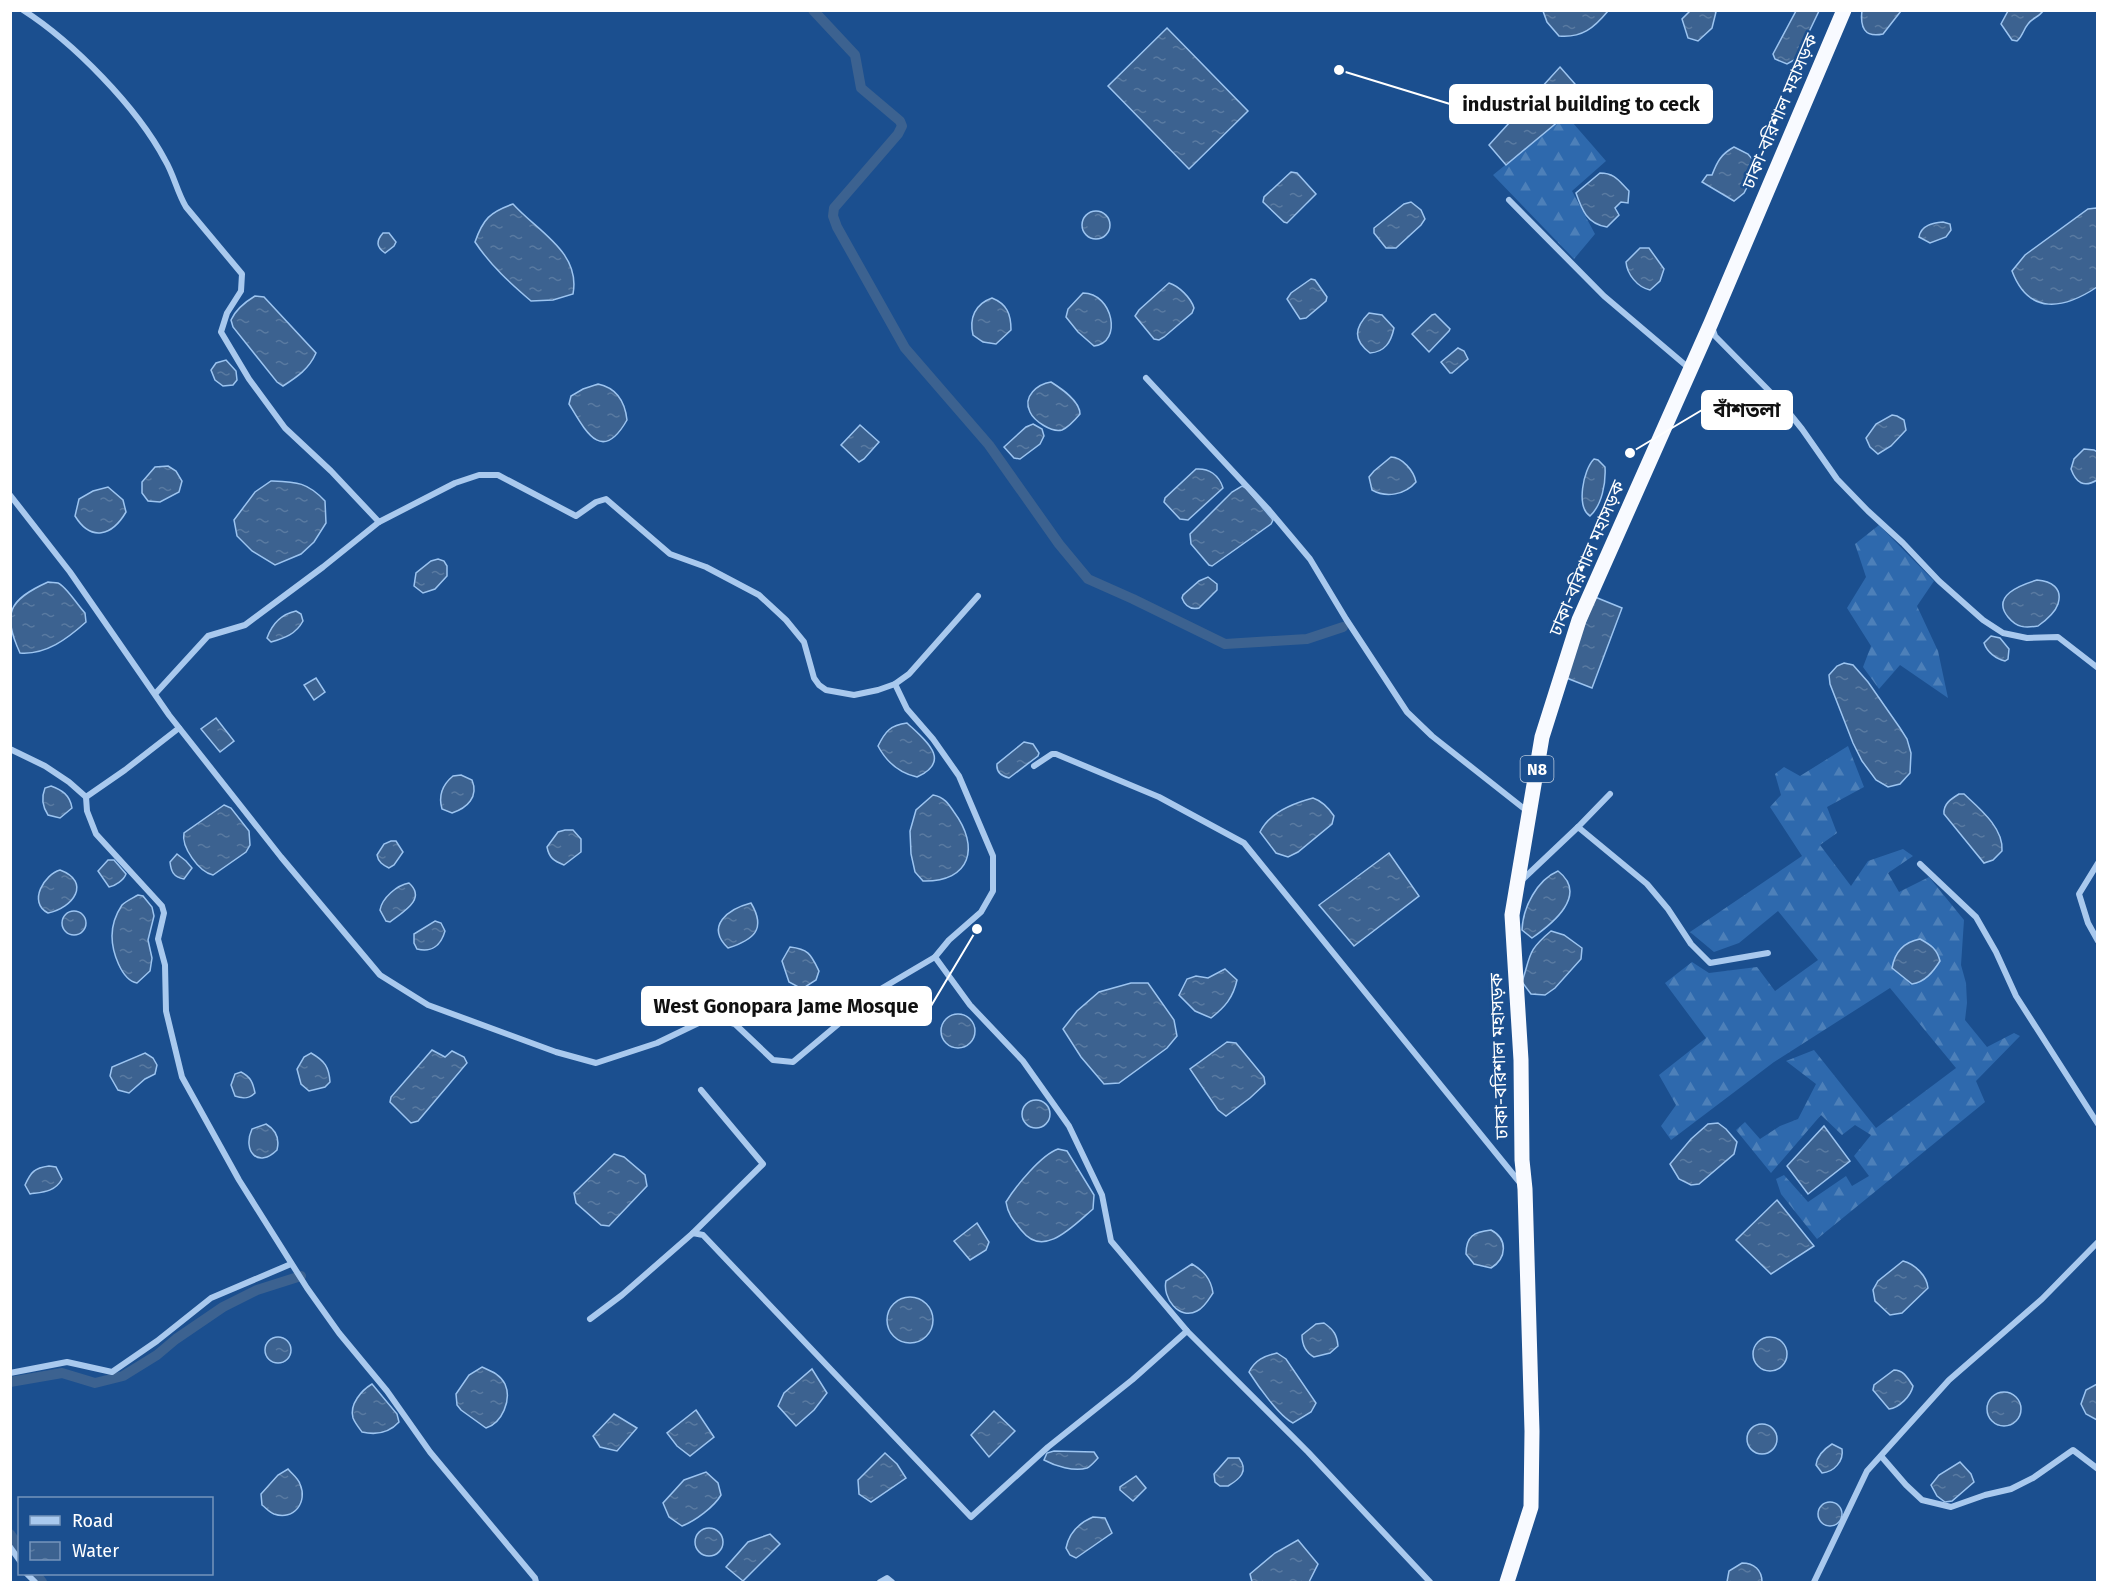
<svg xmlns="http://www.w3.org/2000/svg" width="2108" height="1593" font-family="'Fira Sans','Noto Sans Bengali',sans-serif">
<defs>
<pattern id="forest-firs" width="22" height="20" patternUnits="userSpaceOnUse" patternTransform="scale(1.5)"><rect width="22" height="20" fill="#2e69ad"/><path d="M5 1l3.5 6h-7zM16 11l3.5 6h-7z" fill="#4d80b9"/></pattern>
<pattern id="water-ripples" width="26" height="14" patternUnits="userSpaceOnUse" patternTransform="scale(1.5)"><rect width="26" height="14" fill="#3c6290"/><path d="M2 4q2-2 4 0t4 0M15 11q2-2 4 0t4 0" fill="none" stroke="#597aa1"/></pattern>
</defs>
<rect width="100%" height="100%" fill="#1b4f8f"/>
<g fill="url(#forest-firs)">
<path d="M1566,115L1606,161L1572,191L1595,234L1574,259L1493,175Z"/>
<path d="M1879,525L1934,581L1917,606L1938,651L1948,698L1900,665L1879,689L1863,667L1871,646L1847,608L1866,577L1855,544Z"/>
<path d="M1848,746L1864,787L1827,807L1837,833L1820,845L1851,886L1868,861L1903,849L1913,856L1888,873L1899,892L1929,877L1964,920L1961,965L1966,983L1967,1003L1965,1020L1987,1047L2014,1033L2020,1036L1976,1081L1985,1102L1817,1239L1781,1194L1776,1179L1784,1175L1808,1202L1846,1176L1852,1186L1869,1176L1854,1156L1871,1135L1855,1125L1842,1135L1821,1115L1771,1173L1736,1130L1745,1122L1760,1139L1780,1126L1798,1119L1816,1084L1786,1061L1814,1050L1876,1128L1956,1068L1890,988L1774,1062L1671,1140L1661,1126L1676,1105L1659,1075L1706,1038L1665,983L1692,962L1709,973L1757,967L1775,991L1818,960L1778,911L1739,943L1714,952L1690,932L1802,856L1770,807L1781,795L1775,774L1784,767L1800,776Z"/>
</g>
<g fill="url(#water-ripples)" stroke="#9cc4f0" stroke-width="1.5">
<path d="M1862,10H1901V11L1883,34C1864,38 1860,27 1862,10Z"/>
<path d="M1543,11V10L1608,11C1594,28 1582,38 1559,36L1547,22Z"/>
<path d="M1690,11H1714L1716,12L1712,28L1698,41L1688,38L1682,19Z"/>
<path d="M1796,11H1819L1796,59L1787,64L1775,59L1773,54Z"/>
<path d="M2008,11L2043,10V11C2039,17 2032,18 2028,24C2023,30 2023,36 2017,41L2012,40L2001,24Z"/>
<path d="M1167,28L1248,111L1189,169L1108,86Z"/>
<path d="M1560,67L1590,101L1566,115L1506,165L1489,145Z"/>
<path d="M1734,147L1748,154L1758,166L1744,193L1734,201L1702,182L1707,175H1712C1717,162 1721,154 1734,147Z"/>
<path d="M1291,172L1297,173L1316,194L1287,223L1284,222L1263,202L1264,197Z"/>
<path d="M1600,173C1615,173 1619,181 1629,191L1628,203L1621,202L1615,208L1619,215L1607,227C1587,224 1582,210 1576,193Z"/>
<path d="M1411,202L1421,210L1425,219L1421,225L1396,248H1386L1374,233V228L1404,204Z"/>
<path d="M513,204C537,231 581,252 573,294L553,300L531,301C510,283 491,266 475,242C483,219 490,212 513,204Z"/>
<path d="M2096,208L2098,210L2097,287C2064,309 2029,316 2012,271L2025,255L2088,209Z"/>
<circle cx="1096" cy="225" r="14"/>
<path d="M1943,222L1950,224L1951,230L1946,237L1930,243L1919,237C1921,225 1933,223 1943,222Z"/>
<path d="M383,233H389L396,242L394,246L385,253C376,247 376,241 383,233Z"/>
<path d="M1640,248H1649L1664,269L1660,281L1650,290C1637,287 1627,274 1626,262Z"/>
<path d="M1311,279L1315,280L1327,297L1326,301L1306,318L1300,319L1287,299L1291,293Z"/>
<path d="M1169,283C1179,286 1191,298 1194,308L1192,313L1164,337L1159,340L1154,339L1135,316L1139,310Z"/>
<path d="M1083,293C1113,293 1123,343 1094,346L1078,332L1066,317L1068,309Z"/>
<path d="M255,296L264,297L316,353C309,369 297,377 283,386L277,382L233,327L231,320C236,309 245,302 255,296Z"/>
<path d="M992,298C1007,304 1011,314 1011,330L996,344L983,342L973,335C969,318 975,304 992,298Z"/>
<path d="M1369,313L1382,315L1394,328C1391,342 1385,352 1370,353C1353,340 1354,328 1369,313Z"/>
<path d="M1435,314L1450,329L1449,331L1429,352L1412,334L1432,315Z"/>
<path d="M1458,348L1464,351L1468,359L1452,373H1450L1441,362Z"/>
<path d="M226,360L236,371L237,380L233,385L223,386L215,380L211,370L216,363Z"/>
<path d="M1051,382C1062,389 1080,401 1080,414C1075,420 1069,427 1062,430C1052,433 1034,421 1030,412C1022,396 1038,384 1051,382Z"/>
<path d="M598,384C617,388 625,402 627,420C602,464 586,432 569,404L571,396L583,389Z"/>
<path d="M1892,415L1897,416L1904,420L1906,430L1891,446L1878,454L1870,447L1866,438L1876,424Z"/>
<path d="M1033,424L1042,429L1044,436L1040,444L1020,459L1014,458L1004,447L1026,427Z"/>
<path d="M860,425L879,442L864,459L859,462L841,445Z"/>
<path d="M2084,449L2094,450L2097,452V480C2084,488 2076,483 2071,469L2074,459Z"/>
<path d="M1391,457C1402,457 1414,471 1416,482C1405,495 1386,498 1372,490L1369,477L1374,471Z"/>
<path d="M1594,459L1598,460L1605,467C1606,483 1602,505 1590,516C1576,507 1583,470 1594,459Z"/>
<path d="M168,466L176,471L182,481L179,492L160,502L148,501L142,493V482L155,467Z"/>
<path d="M1196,469C1209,468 1219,475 1223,488L1188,520L1180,519L1164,502L1165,498Z"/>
<path d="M271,481C297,482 307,482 325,501L326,523L314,542L301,554L275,565L252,551L237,536L234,520L255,492Z"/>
<path d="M1242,486L1246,488L1273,520L1271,524L1212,566L1209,565L1191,544L1190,534L1232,492Z"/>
<path d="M108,487L123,500L126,512C112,536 91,542 75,516L79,499L93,491Z"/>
<path d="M438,559L444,561L447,566V576L435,589L423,593L414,586L416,573L431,561Z"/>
<path d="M1208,577L1217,584V590L1199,608C1190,610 1185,606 1182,598L1183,595L1199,581Z"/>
<path d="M2037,580C2051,581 2063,588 2058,604C2055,613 2045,621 2038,626C2025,628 2017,628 2008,617C1991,596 2020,585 2037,580Z"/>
<path d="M48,582C51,583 55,582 58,583C66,586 78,606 85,613L86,622C67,639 46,655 20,653C2,614 8,600 48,582Z"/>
<path d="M1595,597L1622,608L1592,688L1564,677Z"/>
<path d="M296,611L301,614L303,621C296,634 285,638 271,642L267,638C272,624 282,614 296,611Z"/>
<path d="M1991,636L2000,638L2009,649L2008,659L2005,661C1996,659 1987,652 1984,643Z"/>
<path d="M1844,663L1853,665L1868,682L1900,728L1907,739L1911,753L1910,773L1900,784L1888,787L1876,780L1862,761L1853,743L1830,684L1829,675L1837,666Z"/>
<path d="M316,678L325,692L314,700L304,685Z"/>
<path d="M216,718L234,741L220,752L201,729Z"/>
<path d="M907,723C925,740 953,761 917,777C899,773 886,761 878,746C885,732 890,725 907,723Z"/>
<path d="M1024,742L1033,744L1039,753L1038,756L1009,778C1001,776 996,772 997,764Z"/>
<path d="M461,775L472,780C479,797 467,808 452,813L442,809C438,795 442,785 453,776Z"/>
<path d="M51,786C62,790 70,795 72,808L60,818L48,815C42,806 41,798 45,788Z"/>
<path d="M1959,794H1964C1979,808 2004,828 2002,851L1993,860L1984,863L1944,814C1943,804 1951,799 1959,794Z"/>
<path d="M933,795C944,797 948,803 954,812C980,847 971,882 923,881L915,872L911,854L910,831L916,810Z"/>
<path d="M1313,798C1322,801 1328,807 1334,816L1332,824L1298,852L1288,857L1276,853L1260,832C1269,813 1294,803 1313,798Z"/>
<path d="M224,805L231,808L249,831L250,845L246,852L213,875C199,872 181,847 184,833Z"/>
<path d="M565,830H573L581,839V852L564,865C554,861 549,858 547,847L558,832Z"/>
<path d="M391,841H396L403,852L394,865L389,868C383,865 378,862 377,855L384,844Z"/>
<path d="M1389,853L1419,896L1354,946L1319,905Z"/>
<path d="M177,854L186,861L192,868L184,879C173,877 171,871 170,862Z"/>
<path d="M108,860H114L126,874C124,880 115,886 109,887L98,871Z"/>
<path d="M60,870C92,882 73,908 48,913C27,902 45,874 60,870Z"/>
<path d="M1558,871C1589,895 1552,924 1532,938L1522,930C1523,907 1537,880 1558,871Z"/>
<path d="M409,883C427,899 403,912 390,922L386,921L380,910C382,898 397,885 409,883Z"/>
<path d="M138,895L143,896L152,907L154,916L148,940L152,958L150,971L137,983C121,980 112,951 112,936C112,926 116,914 122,905C126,901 133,898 138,895Z"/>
<path d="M751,903C767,930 753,940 728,948C705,926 728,909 751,903Z"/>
<circle cx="74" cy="923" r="12"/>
<path d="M435,921L441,923L445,931C441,945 432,953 417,949L414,943V934Z"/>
<path d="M1551,931L1564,935L1582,948L1581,959L1555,988L1545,995L1531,994L1522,982C1531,955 1527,951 1551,931Z"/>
<path d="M1920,939C1931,945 1937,949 1940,961C1933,972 1925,982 1912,984L1892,968C1895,951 1904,942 1920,939Z"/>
<path d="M790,947C809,949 811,955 819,971L816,980L802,989L789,982L782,961Z"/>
<path d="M1225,969L1237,980C1233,998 1225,1007 1211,1018L1195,1011L1179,995L1187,979L1196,976L1208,978Z"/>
<path d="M1131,983H1148L1174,1020L1177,1036L1167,1048L1119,1083L1104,1084L1081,1057L1063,1029L1077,1011L1099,992Z"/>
<circle cx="958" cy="1031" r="17"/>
<path d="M1227,1042L1236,1043L1264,1077L1265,1084L1250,1098L1226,1116L1218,1110L1190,1069Z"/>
<path d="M432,1050L445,1057L452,1051L464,1057L467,1063L418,1121L411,1123L390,1102L391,1097Z"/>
<path d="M145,1053L153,1058L157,1065L155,1074L145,1079L129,1093L118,1090L110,1076L112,1067Z"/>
<path d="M311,1053C325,1061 329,1067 330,1082L325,1087L309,1091L301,1084L297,1069L304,1057Z"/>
<path d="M241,1072C251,1077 253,1083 255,1093C249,1099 243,1099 235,1096L231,1085L235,1074Z"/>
<circle cx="1036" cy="1114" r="14"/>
<path d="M1718,1123L1726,1129L1737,1142L1734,1154L1699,1184L1691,1185L1679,1179L1670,1164L1691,1139L1708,1124Z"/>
<path d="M266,1124C276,1130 280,1138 277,1150C258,1169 242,1151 252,1129Z"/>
<path d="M1824,1126L1850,1161L1808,1194L1787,1166Z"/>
<path d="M1058,1149L1067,1151L1094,1195L1093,1209C1074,1225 1044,1259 1022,1231C1014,1221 1008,1215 1006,1202C1016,1186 1041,1155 1058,1149Z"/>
<path d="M614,1154L624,1157L645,1175L647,1186L609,1226L601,1225L576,1203L574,1193Z"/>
<path d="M49,1166L56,1167L62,1179C55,1192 43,1192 30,1194L25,1185C31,1172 34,1168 49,1166Z"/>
<path d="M1777,1200L1814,1246L1771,1274L1736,1240Z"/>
<path d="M977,1223L989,1242L986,1250L970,1260L954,1241Z"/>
<path d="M1491,1230C1508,1239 1507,1258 1491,1268L1474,1264L1466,1254C1466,1236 1474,1232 1491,1230Z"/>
<path d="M1903,1261C1915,1264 1927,1276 1928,1288L1902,1313L1890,1315L1875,1301L1873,1290L1878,1281Z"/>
<path d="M1192,1264C1204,1271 1211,1279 1213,1293C1209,1299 1204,1308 1197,1311C1179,1321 1162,1297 1166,1281Z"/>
<circle cx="910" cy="1320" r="23"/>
<path d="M1324,1323C1334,1330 1337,1335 1338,1346L1330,1353L1314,1357C1305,1352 1302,1345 1302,1335L1316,1324Z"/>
<circle cx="278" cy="1350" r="13"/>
<circle cx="1770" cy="1354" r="17"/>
<path d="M1277,1353L1286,1359L1316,1403L1311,1412L1293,1423C1279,1416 1258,1386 1249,1372C1255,1360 1264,1356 1277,1353Z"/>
<path d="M482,1367C491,1371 500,1374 505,1384C512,1400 502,1423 486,1428L461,1410L457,1405L456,1394L469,1375Z"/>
<path d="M812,1369L827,1393L814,1410L796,1426L778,1406L784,1393Z"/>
<path d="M1894,1370C1904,1370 1908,1379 1913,1386C1911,1396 1899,1408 1889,1409L1873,1390L1874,1385Z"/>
<path d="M372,1384L397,1414L399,1422C389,1433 375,1435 362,1432C359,1428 355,1423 353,1418C349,1404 362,1390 372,1384Z"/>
<path d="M2097,1384H2098L2097,1420L2086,1414L2081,1404L2086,1390Z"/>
<circle cx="2004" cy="1409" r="17"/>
<path d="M696,1410L714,1437L690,1456L677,1446L667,1433Z"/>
<path d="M994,1411L1015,1431L989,1457L971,1435Z"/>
<path d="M614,1414L637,1428L617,1451L600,1447L593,1436Z"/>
<circle cx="1762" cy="1439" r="15"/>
<path d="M1832,1444L1842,1449C1844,1461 1834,1472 1822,1473L1816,1465C1817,1456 1824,1449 1832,1444Z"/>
<path d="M1054,1451L1094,1452L1098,1458C1095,1461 1091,1466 1087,1468C1074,1472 1055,1466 1044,1460L1047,1453Z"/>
<path d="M885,1453L897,1464L906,1478L871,1502L859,1494L858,1480Z"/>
<path d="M1228,1458H1239C1249,1471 1240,1479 1228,1486H1220L1215,1482L1214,1474Z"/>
<path d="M1960,1462L1971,1474L1974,1482L1952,1501L1945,1502L1937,1496L1931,1485L1939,1475Z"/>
<path d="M288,1469C292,1474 298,1478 300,1484C308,1502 294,1521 274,1514C269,1512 266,1508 262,1505L261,1494L278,1475Z"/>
<path d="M706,1472L718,1483L721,1495C714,1507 695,1521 682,1526L669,1517L663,1503L684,1480Z"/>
<path d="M1136,1476L1146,1488L1133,1501L1120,1490V1487Z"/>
<circle cx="1830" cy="1514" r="12"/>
<path d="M1093,1517L1105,1518L1112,1533L1076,1558L1070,1555L1066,1548C1069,1533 1079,1523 1093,1517Z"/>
<circle cx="709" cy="1542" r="14"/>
<path d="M770,1534L780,1544L743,1581L726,1567L748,1542Z"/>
<path d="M1298,1540L1318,1564L1309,1582H1252L1250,1574L1275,1553Z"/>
<path d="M1742,1563C1754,1563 1762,1570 1762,1582H1727L1729,1571Z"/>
</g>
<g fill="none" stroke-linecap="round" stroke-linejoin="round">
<g stroke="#3c6290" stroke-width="10">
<path d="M813,10L855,55L861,88L900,121L902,126L898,134L834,208L833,216L837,227L905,348L989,445L1059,544L1088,579L1133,599L1225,644L1307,639L1343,627"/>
<path d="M10,1382L62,1373L95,1383L123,1376L157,1355L176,1339L223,1307L257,1290L301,1276"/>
<path d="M10,1534L20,1548"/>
<path d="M36,1574L42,1582"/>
</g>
<g stroke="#a9c9ee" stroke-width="6">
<path d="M23,10C73,42 137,107 165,160C174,175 177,192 186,207L242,274L241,291L227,313L221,332L249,379L285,428L331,471L379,522L455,483L479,475H498L576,516L596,502L606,499L670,554L706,567L759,595L786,620L804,642L814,678L819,685L826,690L854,695L878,690L895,684L909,674L978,596"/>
<path d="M1509,200L1604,296L1690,369"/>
<path d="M1712,327L1715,336L1781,403L1802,429L1837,479L1868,511L1903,543L1939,581L1983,620L2003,633L2027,638L2058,637L2098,668"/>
<path d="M1146,378L1268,509L1310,559L1346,619L1407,712L1432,736L1527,811"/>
<path d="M10,495L70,572L169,715L281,857L380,975L428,1005L556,1052L596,1063L657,1043L711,1017L735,1024L773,1060L793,1062L879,990L935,957L949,940L981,912L993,891V856L959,776L933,739L907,709L895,684"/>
<path d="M155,694L208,636L245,625L323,567L379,522"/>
<path d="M10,749L45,766L69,782L86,797L87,811L96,834L162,906L164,913L158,939L165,965L166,1011L182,1077L239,1180L307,1288L339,1333L387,1391L430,1452L535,1578L536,1582"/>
<path d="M1034,766L1052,754H1056L1159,797L1244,843L1521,1184"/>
<path d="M86,797L125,770L179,728"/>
<path d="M1578,827L1610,794"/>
<path d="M2098,863L2079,894L2088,923L2098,941"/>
<path d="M1920,864L1976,917L1996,952L2016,996L2098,1124"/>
<path d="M1520,882L1578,827L1647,884L1668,909L1691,944L1710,963L1768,953"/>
<path d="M935,957L970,1005L1023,1061L1069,1126L1102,1195L1111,1241L1187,1331L1308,1452L1430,1582"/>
<path d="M693,1233L763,1164L701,1090"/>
<path d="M590,1319L622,1295L693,1233L703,1235L971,1517L1048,1447L1132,1380L1187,1331"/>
<path d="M10,1373L67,1362L112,1372L157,1341L211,1298L291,1264"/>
<path d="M1881,1456L1906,1485L1922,1500L1951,1507L1985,1495L2011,1489L2033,1478L2073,1450L2098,1469"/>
<path d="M10,1547L20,1561"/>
<path d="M27,1574L35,1582"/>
<path d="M880,1582L887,1578L892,1582"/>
<path d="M1814,1582L1867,1471L1949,1380L2042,1299L2098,1242"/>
</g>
<path stroke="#f8faff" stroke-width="15" d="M1507,1582L1531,1507L1532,1431L1525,1189L1522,1160L1521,1060L1512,915L1542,737L1579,620L1711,323L1844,10"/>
</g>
<g text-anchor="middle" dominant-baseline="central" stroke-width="5" stroke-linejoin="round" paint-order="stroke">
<rect fill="#1b4f8f" stroke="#bbcadd" stroke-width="1.5" x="1520.5" y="756" width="33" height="26" rx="4.5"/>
<g font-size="16" font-weight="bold" fill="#fff">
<text x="1537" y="769">N8</text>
</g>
<g font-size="18" fill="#fff" stroke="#1b4f8f">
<text transform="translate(1780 111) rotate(-67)">ঢাকা-বরিশাল মহাসড়ক</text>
<text transform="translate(1587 558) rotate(-67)">ঢাকা-বরিশাল মহাসড়ক</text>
<text transform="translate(1499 1056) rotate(-92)">ঢাকা-বরিশাল মহাসড়ক</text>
</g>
</g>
<path fill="none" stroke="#fff" stroke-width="2" d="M1339 70L1450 104M1630 453L1702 410M977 929L931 1006"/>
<g fill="#fff" stroke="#1b4f8f" stroke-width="2">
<circle cx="1339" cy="70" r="6"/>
<circle cx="1630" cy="453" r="6"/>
<circle cx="977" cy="929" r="6"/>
</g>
<g fill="#fff" stroke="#fff" stroke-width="2">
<rect x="1450" y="85" width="262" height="38" rx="6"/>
<rect x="1702" y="391" width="90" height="38" rx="6"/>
<rect x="642" y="987" width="289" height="38" rx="6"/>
</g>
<g font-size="20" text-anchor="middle" font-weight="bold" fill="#111">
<text x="1581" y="111">industrial building to ceck</text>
<text x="1747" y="417">বাঁশতলা</text>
<text x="786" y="1013">West Gonopara Jame Mosque</text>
</g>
<rect width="2108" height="1593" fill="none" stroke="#ffffff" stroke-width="24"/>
<rect x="18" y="1497" width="195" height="78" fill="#1b4f8f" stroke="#7695bc" stroke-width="1.5"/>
<rect x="30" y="1516" width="30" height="9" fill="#a9c9ee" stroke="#7695bc" stroke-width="1.5"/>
<text x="72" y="1527" font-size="18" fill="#ffffff">Road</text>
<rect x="30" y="1542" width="30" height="18" fill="url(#water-ripples)" stroke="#7695bc" stroke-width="1.5"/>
<text x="72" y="1557" font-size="18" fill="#ffffff">Water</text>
</svg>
